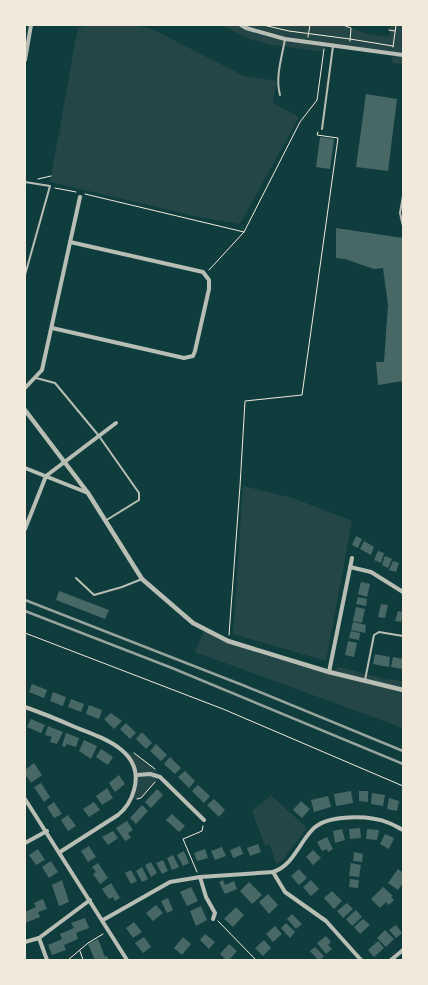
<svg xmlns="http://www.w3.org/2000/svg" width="428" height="985" font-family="Signika,sans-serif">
<rect width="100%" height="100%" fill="#0f3d3e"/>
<g fill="#244646">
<path d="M84,25H135L154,30L244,76L277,81L273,103L299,117L240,224L199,217L50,182L78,27H84Z"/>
<path d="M221,25H343L368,34L389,37L391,25H403V64L392,63L393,54L324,45L323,52L268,44L249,39Z"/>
<path d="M243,486L293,498L352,521L326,661L233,634Z"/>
<path d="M205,629L228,641L329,672L339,667L385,679L403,681V728L195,652Z"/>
<path d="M125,752C141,754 151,764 160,777L141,798L131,800L137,775Z"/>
<path d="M271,795L307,828L282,861L276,864L270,845L265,846L252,811Z"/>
</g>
<g fill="#486865">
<path d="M366,94L397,99L388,171L356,167Z"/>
<path d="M320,137L334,139L330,169L316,167Z"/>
<path d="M336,228L403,238V381L378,385L376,362H384L388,305L383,268L374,269L345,259L336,258Z"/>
<path d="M356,536L362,539L358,548L352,545Z"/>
<path d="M364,541L374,547L371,555L360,549Z"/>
<path d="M378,551L384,553L381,563L374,560Z"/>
<path d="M385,556L392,559L388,568L382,565Z"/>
<path d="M393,561L399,563L396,572L389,570Z"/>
<path d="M361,582L370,584L367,597L358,594Z"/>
<path d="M59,591L109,610L105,619L56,600Z"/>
<path d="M358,597L367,599L366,606L356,604Z"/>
<path d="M381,604L388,605L385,618L378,617Z"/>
<path d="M356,607L365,609L362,623L353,621Z"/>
<path d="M398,611L403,612L401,622L395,621Z"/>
<path d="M353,622L366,625L365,633L351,630Z"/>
<path d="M351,631L360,633L359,640L349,638Z"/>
<path d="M348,641L357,643L354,657L345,655Z"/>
<path d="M375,654L390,657L389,667L373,664Z"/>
<path d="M393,657L403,659V669L391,667Z"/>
<path d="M32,684L47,690L44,698L29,692Z"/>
<path d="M53,692L66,697L63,706L50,701Z"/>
<path d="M71,699L84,704L81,712L68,707Z"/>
<path d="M89,705L102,710L99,719L86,714Z"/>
<path d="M111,713L122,721L114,729L104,719Z"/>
<path d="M31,719L45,725L41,733L27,727Z"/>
<path d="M126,723L136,733L130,739L120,729Z"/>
<path d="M48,726L63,732L57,744L50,742L52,737L45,735Z"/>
<path d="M142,732L152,743L146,749L136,739Z"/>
<path d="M66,733L79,738L76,747L67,744L65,747L62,746Z"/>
<path d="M84,740L97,746L91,759L79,751Z"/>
<path d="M156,744L167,755L161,761L150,751Z"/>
<path d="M101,749L113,757L108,765L96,757Z"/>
<path d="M170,757L181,768L175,774L164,764Z"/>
<path d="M34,763L42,775L31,783L25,774V770Z"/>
<path d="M185,771L195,781L189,788L178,777Z"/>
<path d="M119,775L125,784L115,792L109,783Z"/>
<path d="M41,783L50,797L44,802L34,787Z"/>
<path d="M198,785L210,796L204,803L192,791Z"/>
<path d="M107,788L113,798L102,805L96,796Z"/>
<path d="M157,789L163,795L151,808L145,802Z"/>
<path d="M351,791L353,803L336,806L334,794Z"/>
<path d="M359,791H368V802L359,801Z"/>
<path d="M372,793L385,795L383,806L371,804Z"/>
<path d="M328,796L331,807L314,812L311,800Z"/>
<path d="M389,798L399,801L397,811L387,809Z"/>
<path d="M214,799L225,810L219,817L207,805Z"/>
<path d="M301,801L310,809L302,818L293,810Z"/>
<path d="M54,802L62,814L54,818L47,807Z"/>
<path d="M94,802L100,810L89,817L83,809Z"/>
<path d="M142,805L148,811L136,824L130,818Z"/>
<path d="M172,814L185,826L179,832L166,820Z"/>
<path d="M68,815L76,826L68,831L61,820Z"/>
<path d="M127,821L133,830L128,833L131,838L125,841L116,828Z"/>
<path d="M360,828L361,838L350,839L349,829Z"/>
<path d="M342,829L345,840L335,843L333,831Z"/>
<path d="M367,829L379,830L377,840L366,839Z"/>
<path d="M113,831L118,838L108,845L102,837Z"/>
<path d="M385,834L394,838L389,849L380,844Z"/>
<path d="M327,837L333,849L328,852L327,849L322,851L317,842Z"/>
<path d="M258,844L261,852L250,856L247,848Z"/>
<path d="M89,846L96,857L88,862L81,851Z"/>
<path d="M240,846L243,854L233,858L230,850Z"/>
<path d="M222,847L226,856L215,860L211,851Z"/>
<path d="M38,849L45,860L36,865L29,855Z"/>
<path d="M205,849L208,858L197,861L194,853Z"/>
<path d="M313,850L321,858L313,865L306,857Z"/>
<path d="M184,851L189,863L183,866L177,855Z"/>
<path d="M354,852L363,854L362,862L353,861Z"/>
<path d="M173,855L179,867L172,870L167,858Z"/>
<path d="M163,860L168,871L162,874L156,863Z"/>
<path d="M51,861L58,872L49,878L42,867Z"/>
<path d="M151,862L157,873L151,877L145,865Z"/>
<path d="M98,863L108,878L100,884L93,874L96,872L92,867Z"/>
<path d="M351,863L361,865L359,877L349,876Z"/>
<path d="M142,867L148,879L142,882L136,871Z"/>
<path d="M299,869L307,878L299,885L291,876Z"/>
<path d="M398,869L403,873V883L398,890L388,883Z"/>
<path d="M131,870L137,881L131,884L125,873Z"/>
<path d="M350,879L359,880L358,888L349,887Z"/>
<path d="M62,880L69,902L59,906L52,885Z"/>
<path d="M223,880L225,885L234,881L237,889L225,894L219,882Z"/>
<path d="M311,880L319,889L311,896L303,887Z"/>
<path d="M249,882L262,895L252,904L240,891Z"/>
<path d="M111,883L120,898L115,901L113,897L109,899L102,889Z"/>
<path d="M191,887L198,901L187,906L180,892Z"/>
<path d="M383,887L393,896L391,897L394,900L389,905L386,902L380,908L371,899Z"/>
<path d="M332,891L342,901L334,909L324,898Z"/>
<path d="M268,894L278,905L269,914L259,902Z"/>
<path d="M168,898L173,910L167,913L161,901Z"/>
<path d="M43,899L47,909L38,912L40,917L25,923V912L36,907L34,903Z"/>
<path d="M347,903L353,909L343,918L337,911Z"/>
<path d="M156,905L163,913L153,921L146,913Z"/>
<path d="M201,906L207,920L196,926L190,911Z"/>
<path d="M236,907L244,915L233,927L224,919Z"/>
<path d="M356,910L362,917L352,926L346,919Z"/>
<path d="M292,914L302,924L296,929L287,919Z"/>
<path d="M85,918L89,928L76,933L78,939L64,945L66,950L52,955L48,945L62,939L60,934L74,928L71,923Z"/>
<path d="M363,919L370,925L360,934L354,927Z"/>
<path d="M134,922L142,932L133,938L126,928Z"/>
<path d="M286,923L295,932L290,938L281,928Z"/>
<path d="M396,925L402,933L396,938L389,930Z"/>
<path d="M275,926L282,934L273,942L266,934Z"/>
<path d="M385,930L394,939L386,947L377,938Z"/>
<path d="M205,934L215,942L209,949L200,940Z"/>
<path d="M326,936L331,942L328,945L332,949L326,954L317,943Z"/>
<path d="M144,937L151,947L143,953L135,943Z"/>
<path d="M183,937L191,944L182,955L174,948Z"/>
<path d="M98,939L105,957L107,956L109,960H95L88,944Z"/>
<path d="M264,940L271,948L263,956L255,948Z"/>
<path d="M378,941L384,948L374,957L368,950Z"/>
<path d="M229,944L237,951L229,960H226L220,954Z"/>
<path d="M315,947L324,956L320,960H318L310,951Z"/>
</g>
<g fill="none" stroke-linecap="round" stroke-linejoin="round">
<g stroke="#f1e9da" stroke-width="1">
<path d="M263,25L289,31L350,39L393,46"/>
<path d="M343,25L351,28L350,41"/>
<path d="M389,30L395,31"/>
<path d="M308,37L310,25"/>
<path d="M393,47L396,25"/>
<path d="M38,179L51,176"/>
<path d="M55,188L76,192"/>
<path d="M85,194L244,232"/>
<path d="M209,270L244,232L300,122L317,100L324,49"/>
<path d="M25,633L223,709L403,786"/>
<path d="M229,635L240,486L245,401L302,395L338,138L317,135L318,132"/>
<path d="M134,753L155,769"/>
<path d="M137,799L141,798L155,782"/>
<path d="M197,872L183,839L202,831L203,826"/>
<path d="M218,921L256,960"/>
<path d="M80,951L83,960"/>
<path d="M68,960L88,943L103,934"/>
</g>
<g stroke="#b8beb3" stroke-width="2">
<path d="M280,95C275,77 282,57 285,39"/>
<path d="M322,129L333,46"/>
<path d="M25,182L50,186L25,275"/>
<path d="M403,196L400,213L403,226"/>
<path d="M36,378L55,383L99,436L139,493V500L105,521"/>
<path d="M76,578L94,595L122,587L142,579"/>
<path d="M365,680L374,635L379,632L403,636"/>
</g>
<g stroke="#b8beb3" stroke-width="4">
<path d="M241,25L246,28L285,39L403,55"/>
<path d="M25,60L31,25"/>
<path d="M52,328L184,358L193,356L195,351L209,289V280L203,272L70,242"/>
<path d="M25,388L42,370L80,197"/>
<path d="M25,468L88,493"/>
<path d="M46,476L116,423"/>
<path d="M25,529L46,476"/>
<path d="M350,567L371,572L403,592"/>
<path d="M329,672L352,558"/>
<path d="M25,707C42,713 59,720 75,727C103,738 145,751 134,790C131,801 127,808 118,815L60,852"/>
<path d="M137,775L150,774L160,777L204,820"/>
<path d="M25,799L127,960"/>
<path d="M25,843L47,831"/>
<path d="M273,872L285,892L326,921L361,960"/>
<path d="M200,877L206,897L215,913L213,919"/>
<path d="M103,920L170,882L200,877L273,872C293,865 298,845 312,830C326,814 370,815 389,823C394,825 399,828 403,830"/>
<path d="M39,938L47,960"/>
<path d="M25,942L39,938L90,900"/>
<path d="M391,960L403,950"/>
</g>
<path stroke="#b8beb3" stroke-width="4.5" d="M25,410L88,493L142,579L193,623L228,641L329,672L403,690"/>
<g stroke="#97a49c" stroke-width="2.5">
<path d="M25,600L245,686L403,751"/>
<path d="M25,611L172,668L403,764"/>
</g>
</g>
<rect width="428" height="985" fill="none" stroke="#f1e9da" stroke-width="52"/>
</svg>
